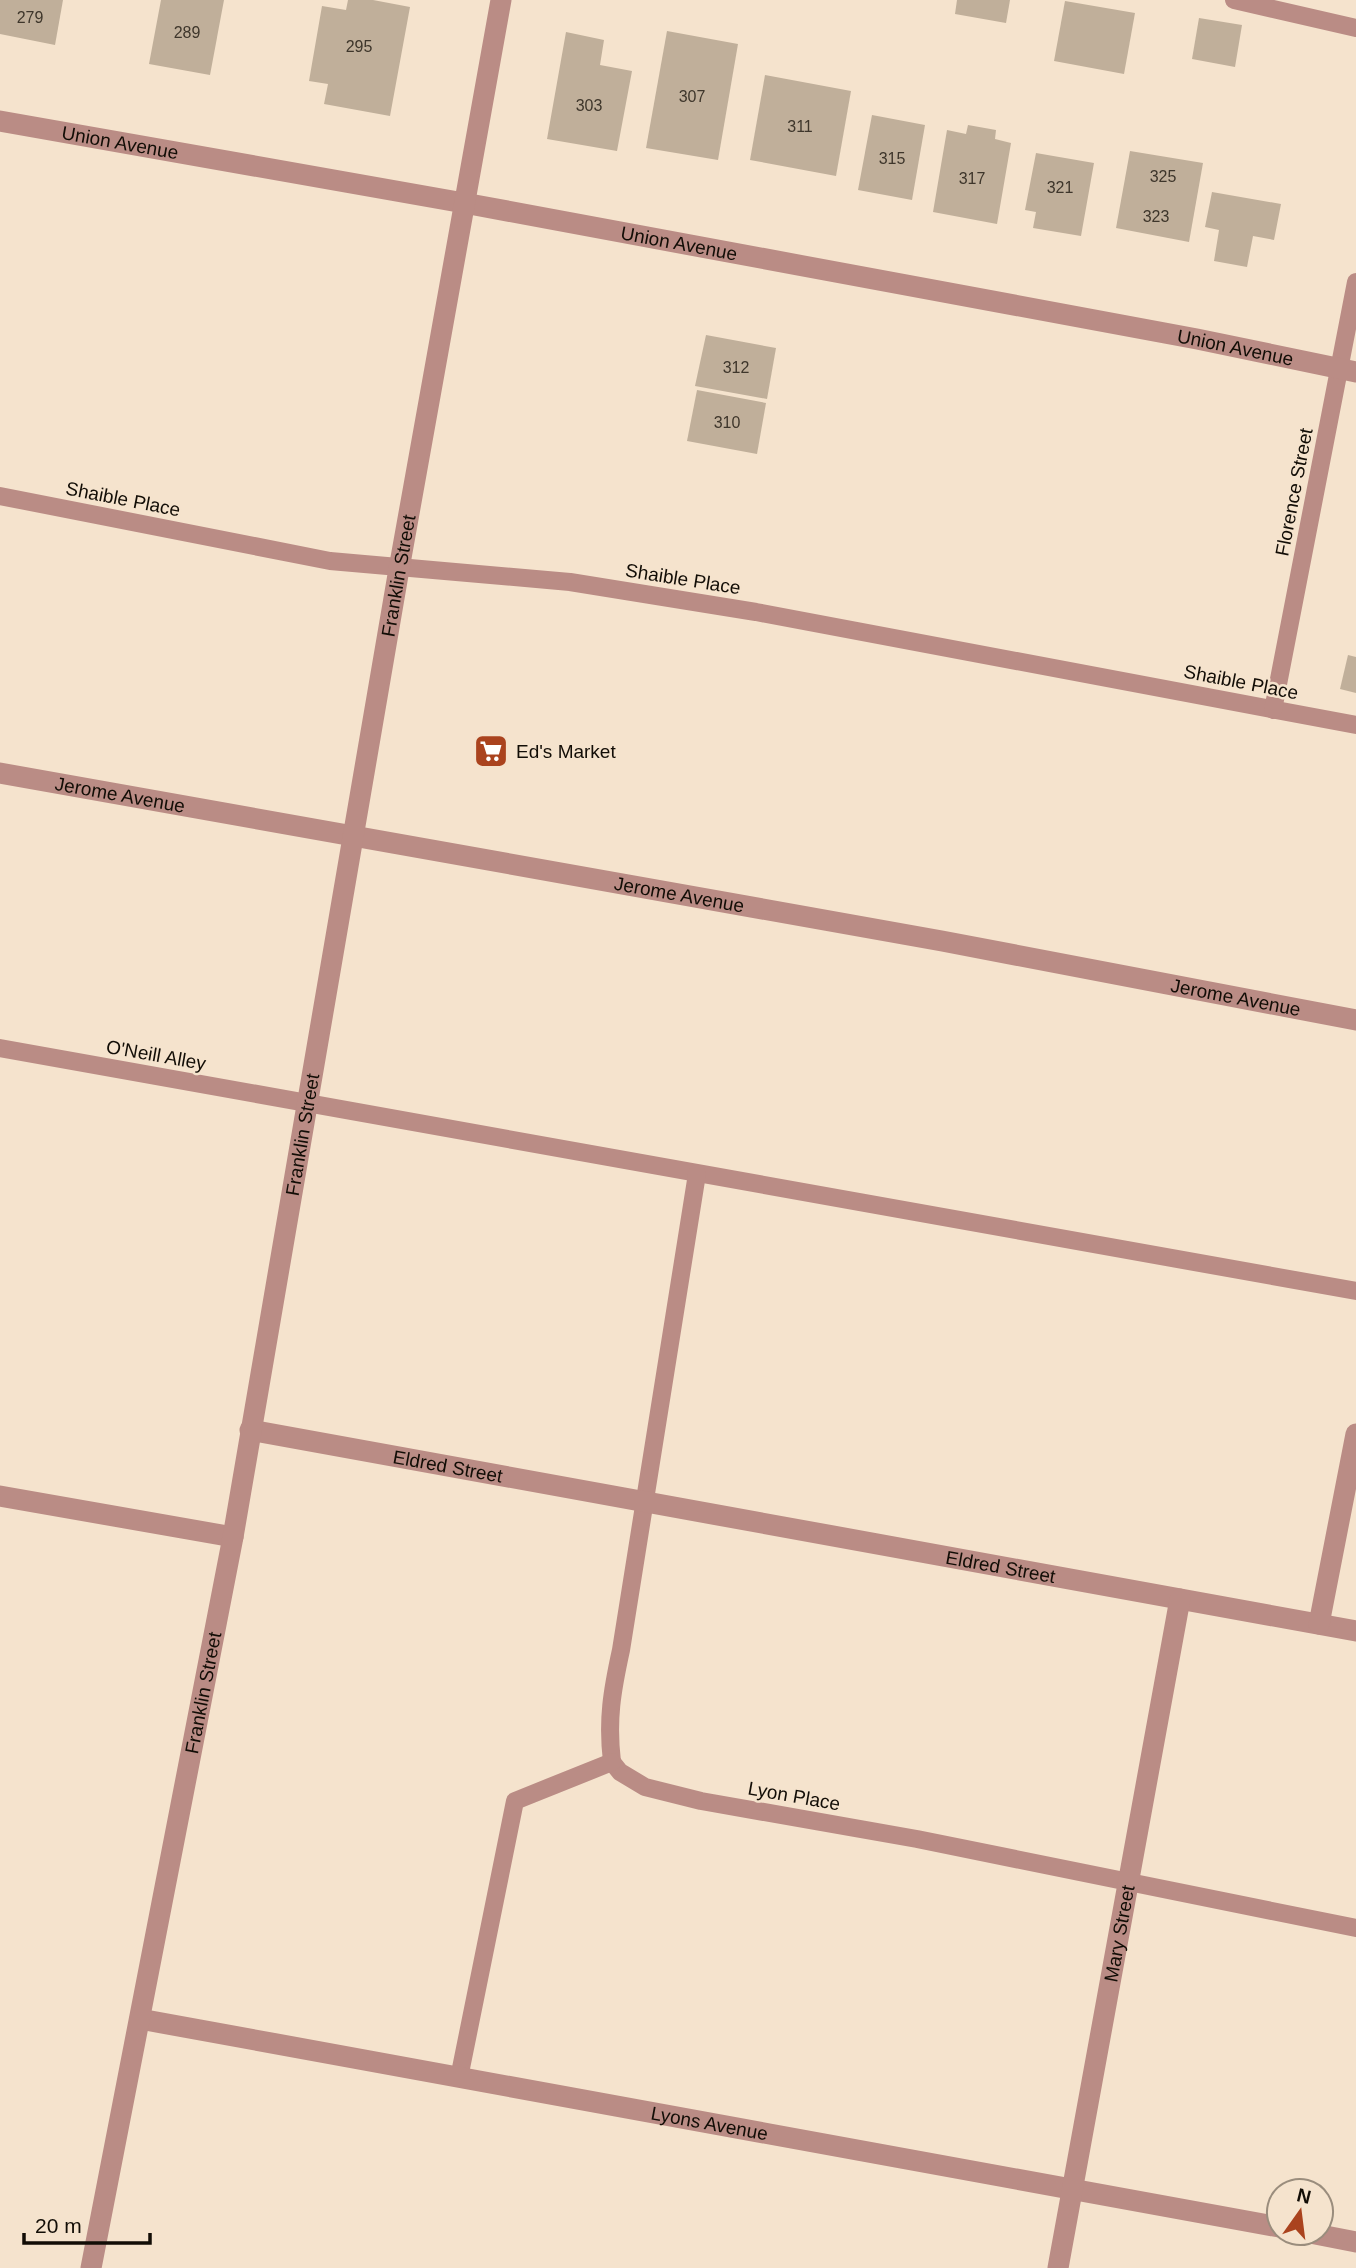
<svg xmlns="http://www.w3.org/2000/svg" width="1356" height="2268" font-family="Arial,sans-serif">
<rect width="100%" height="100%" fill="#f5e3cd"/>
<g fill="#c0af9a">
<path d="M0,0H63L55,45L0,34Z"/>
<path d="M161,0H224L210,75L149,64Z"/>
<path d="M348,0H373L410,7L390,116L324,104L328,84L309,81L322,6L346,10Z"/>
<path d="M957,0H1010L1006,23L955,14Z"/>
<path d="M1065,1L1135,13L1124,74L1054,61Z"/>
<path d="M1199,18L1242,25L1235,67L1192,59Z"/>
<path d="M667,31L738,44L718,160L646,148Z"/>
<path d="M566,32L604,40L600,65L632,71L617,151L547,139Z"/>
<path d="M765,75L851,91L836,176L750,160Z"/>
<path d="M872,115L925,125L912,200L858,190Z"/>
<path d="M968,125L996,130L995,139L1011,143L997,224L933,212L947,130L966,134Z"/>
<path d="M1130,151L1203,163L1189,242L1116,228Z"/>
<path d="M1036,153L1094,163L1081,236L1033,228L1036,212L1025,210Z"/>
<path d="M1212,192L1281,204L1274,240L1253,236L1247,267L1214,261L1219,230L1205,227Z"/>
<path d="M706,335L776,348L767,399L695,386Z"/>
<path d="M697,390L766,403L757,454L687,441Z"/>
<path d="M1348,655L1356,657V693L1340,689Z"/>
</g>
<g fill="none" stroke-linecap="round" stroke-linejoin="round">
<g stroke="#ba8c85" stroke-width="18">
<path d="M1234,0L1356,28"/>
<path d="M0,496L330,561L570,582L756,612L1356,725"/>
<path d="M1273,710L1356,282"/>
<path d="M0,1048L1356,1291"/>
<path d="M612,1762L620,1772L645,1787L701,1801L917,1839L1356,1928"/>
<path d="M612,1762C607,1720 612,1691 621,1650L697,1174"/>
<path d="M459,2078L515,1801L612,1762"/>
</g>
<g stroke="#ba8c85" stroke-width="21">
<path id="s1" d="M0,121L464,203L1197,339L1356,372"/>
<path id="s2" d="M0,773L942,941L1356,1020"/>
<path id="s3" d="M250,1430L1356,1631"/>
<path d="M0,1496L233,1537"/>
<path d="M1319,1624L1356,1434"/>
<path id="s4" d="M140,2019L1279,2227"/>
<path d="M1310,2233L1356,2242"/>
<path id="s5" d="M91,2268L233,1537L399,569L501,0"/>
<path id="s6" d="M1058,2268L1180,1599"/>
</g>
</g>
<defs>
<g id="supermarket-square" transform="scale(1.75)"><rect x="-9" y="-9" width="18" height="18" rx="4" fill="#aa431e" stroke="#f5e3cd"/><path d="M-6-5.5h2.5l.6 2H6L4.5 2H-2.5L-4.4-4H-6ZM-1.5 3.2a1.3 1.3 0 1 0 .1 0ZM3 3.2a1.3 1.3 0 1 0 .1 0Z" fill="#fff"/></g>
</defs>
<g fill-rule="evenodd">
<use href="#supermarket-square" x="491" y="751"/>
</g>
<g text-anchor="middle" dominant-baseline="central" stroke-width="5" stroke-linejoin="round" paint-order="stroke">
<g font-size="16" fill="#3e362b">
<text x="30" y="17">279</text>
<text x="187" y="32">289</text>
<text x="359" y="46">295</text>
<text x="692" y="96">307</text>
<text x="589" y="105">303</text>
<text x="800" y="126">311</text>
<text x="892" y="158">315</text>
<text x="1163" y="176">325</text>
<text x="972" y="178">317</text>
<text x="1060" y="187">321</text>
<text x="1156" y="216">323</text>
<text x="736" y="367">312</text>
<text x="727" y="422">310</text>
</g>
<g font-size="19" fill="#120d06" stroke="#f5e3cd">
<text stroke="none"><textPath href="#s1" startOffset="122">Union Avenue</textPath></text>
<text stroke="none"><textPath href="#s1" startOffset="690">Union Avenue</textPath></text>
<text stroke="none"><textPath href="#s1" startOffset="1256">Union Avenue</textPath></text>
<text transform="translate(1294 492) rotate(-79)">Florence Street</text>
<text transform="translate(123 499) rotate(11)">Shaible Place</text>
<text stroke="none"><textPath href="#s5" startOffset="1720">Franklin Street</textPath></text>
<text transform="translate(683 579) rotate(9)">Shaible Place</text>
<text transform="translate(1241 682) rotate(11)">Shaible Place</text>
<text stroke="none"><textPath href="#s2" startOffset="122">Jerome Avenue</textPath></text>
<text stroke="none"><textPath href="#s2" startOffset="690">Jerome Avenue</textPath></text>
<text stroke="none"><textPath href="#s2" startOffset="1256">Jerome Avenue</textPath></text>
<text transform="translate(156 1055) rotate(10)">O'Neill Alley</text>
<text stroke="none"><textPath href="#s5" startOffset="1153">Franklin Street</textPath></text>
<text stroke="none"><textPath href="#s3" startOffset="201">Eldred Street</textPath></text>
<text stroke="none"><textPath href="#s3" startOffset="763">Eldred Street</textPath></text>
<text stroke="none"><textPath href="#s5" startOffset="586">Franklin Street</textPath></text>
<text transform="translate(794 1796) rotate(10)">Lyon Place</text>
<text stroke="none"><textPath href="#s6" startOffset="340">Mary Street</textPath></text>
<text stroke="none"><textPath href="#s4" startOffset="579">Lyons Avenue</textPath></text>
</g>
<g font-size="19" fill="#120d06" stroke="#f5e3cd" text-anchor="start">
<text x="516" y="751">Ed's Market</text>
</g>
</g>
<g transform="translate(1300 2212) rotate(14)"><circle r="33" fill="#f5e3cd" stroke="#9a8d7d" stroke-width="2"/>
<path d="M0-5L12 26L0 18L-12 26Z" fill="#aa431e"/>
<text y="-10" font-size="19" font-weight="bold" text-anchor="middle" fill="#120d06">N</text>
</g>
<path d="M24 2233v10h126v-10" fill="none" stroke="#120d06" stroke-width="3.5"/>
<text x="35" y="2233" font-size="21" fill="#120d06" stroke="#f5e3cd" stroke-width="5" paint-order="stroke">20 m</text>
</svg>
